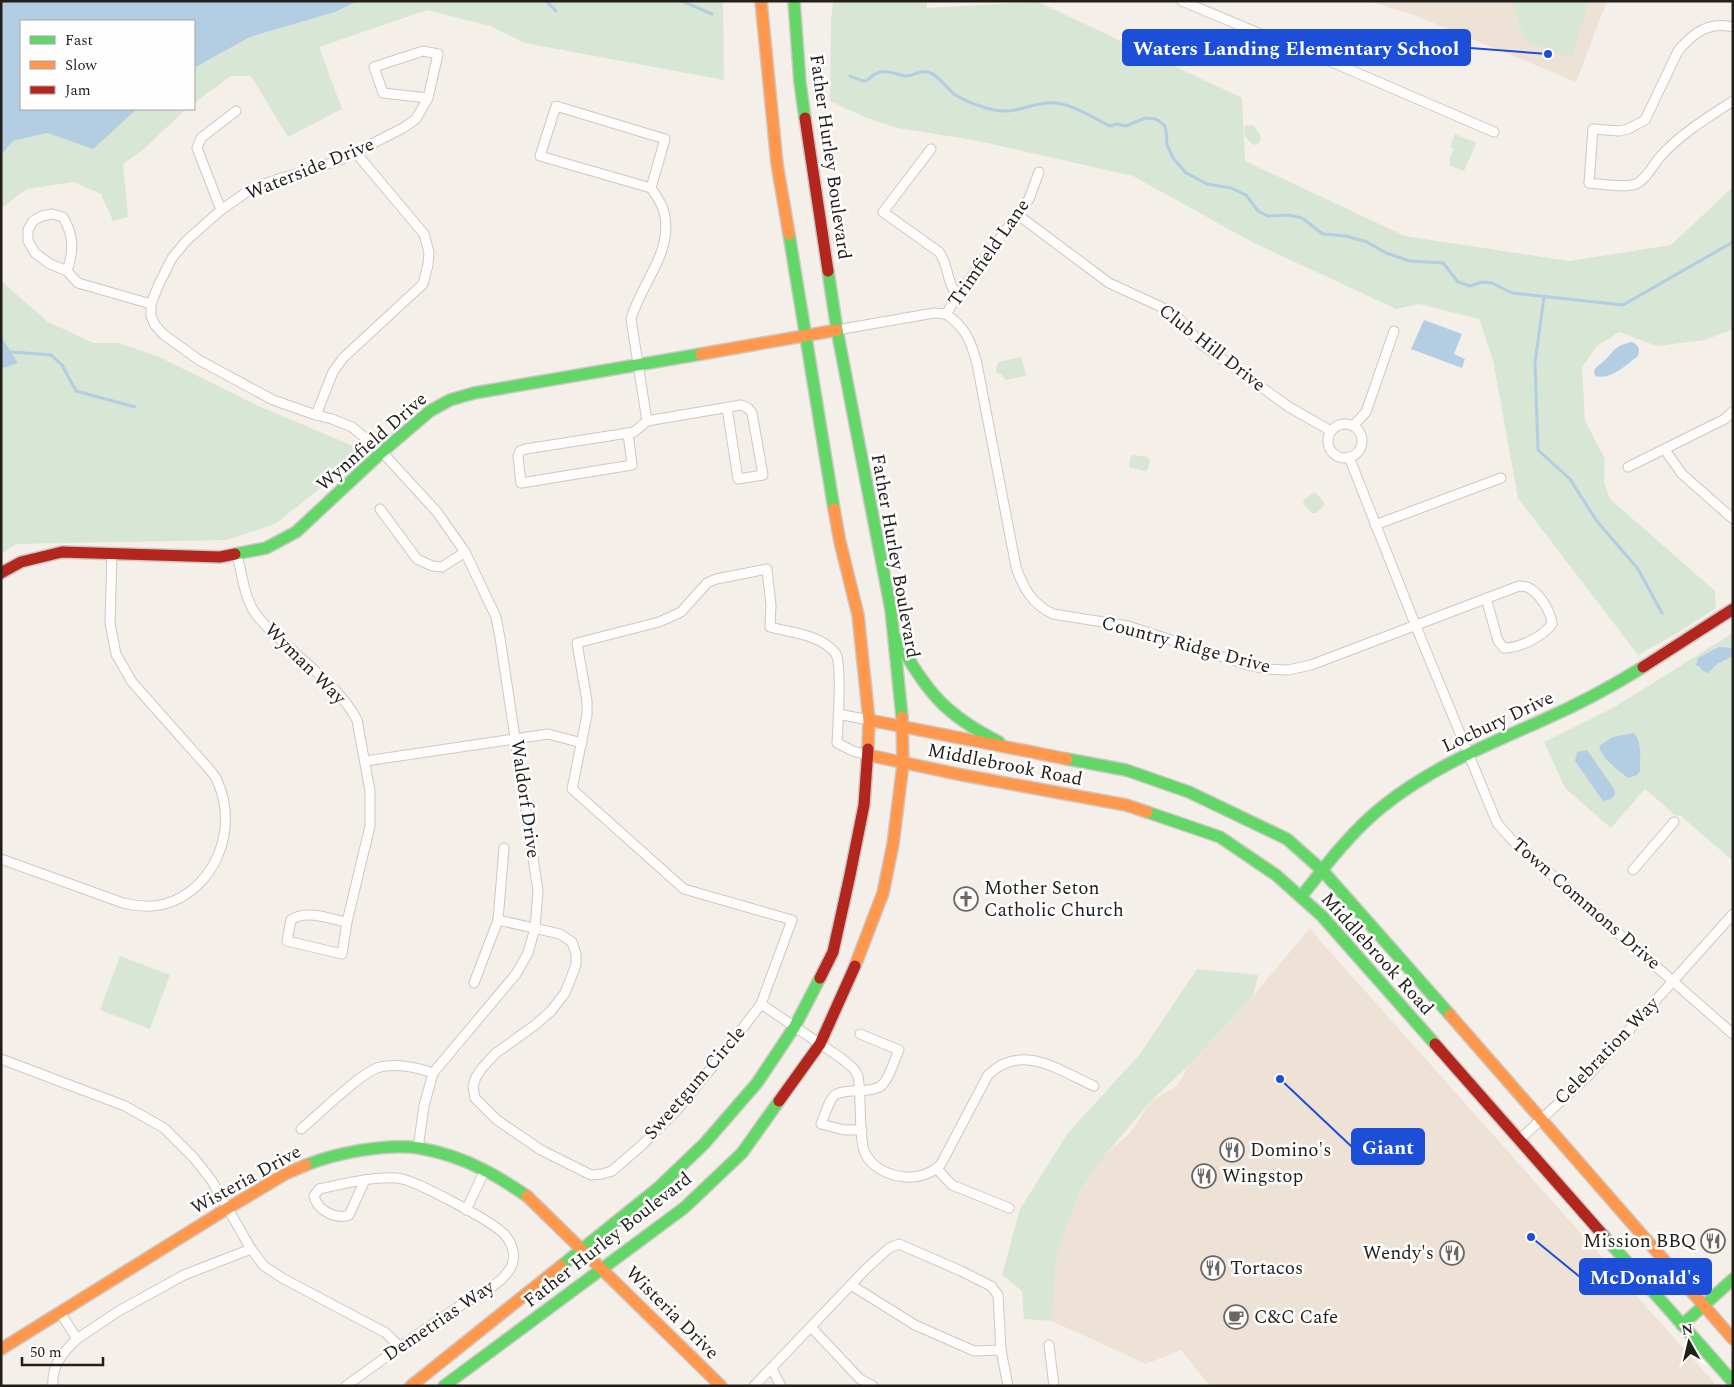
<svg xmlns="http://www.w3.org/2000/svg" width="1734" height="1387" font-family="Spectral,serif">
<rect width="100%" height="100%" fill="#f5efe9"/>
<g fill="#eee2d6">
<path d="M1369,1H1607L1576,82L1414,15Z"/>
<path d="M1310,928L1316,936L1717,1386H1210L1181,1350L1146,1364L1052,1321L1056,1256L1081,1189L1106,1154L1130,1133L1151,1101L1177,1086L1188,1066L1253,996Z"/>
</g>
<g fill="#d8e6d5">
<path d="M358,1H723L724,80L525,43L490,26L427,10L319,47L342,109L288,137L251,76H231L194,103V68L250,37L335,12Z"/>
<path d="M833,1H927V8L1038,2L1242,98L1245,161L1405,236L1569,261L1671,245L1733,187V329L1705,340L1657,346L1619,332L1597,346L1582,367L1585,421L1605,459L1604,482L1610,499L1715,591L1716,608L1674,635L1638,655L1518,498L1493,360L1479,319L1419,304L1396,309L1252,242L1133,176L974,140L897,128L862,116L830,101L831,23Z"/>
<path d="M1511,1H1589L1572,58L1526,41Z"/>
<path d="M137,109H186L144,149L123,164L128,217L113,221L101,194L73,182L27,189L1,208V155L13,141L47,133L93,149Z"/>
<path d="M1247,125L1254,126L1261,136L1260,142L1255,145L1252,144L1245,136L1244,128Z"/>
<path d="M1455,134L1476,143L1464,171L1449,165L1451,161L1449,160L1454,148L1450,147Z"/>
<path d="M1,281L48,322L94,343H119L157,356L254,404L351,445L361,456L275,524L226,540L17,544L1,554V369L18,363L1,336Z"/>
<path d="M1021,357L1026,374L1025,376L1005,380L1002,375L997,373L996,369L998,362Z"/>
<path d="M1134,455L1148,457L1150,461L1148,469L1145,471L1129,467L1131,456Z"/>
<path d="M1313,493H1316L1324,502V506L1316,513H1312L1303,503L1304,500Z"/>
<path d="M1733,633V861L1681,816L1675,815L1645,789L1611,828L1565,788L1544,742L1613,708Z"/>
<path d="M120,956L170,975L150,1029L100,1010Z"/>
<path d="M1197,969L1258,975L1253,996L1188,1066L1151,1101L1106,1154L1081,1189L1056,1256L1052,1321L1024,1319L1022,1291L1002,1275L1020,1209L1068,1133L1140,1054Z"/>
</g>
<g fill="#b3cde3">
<path d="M1,1H358L335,12L250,37L194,68V21H21V109H137L93,149L47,133L13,141L1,155Z"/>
<path d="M1424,320L1462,334L1454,354L1465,359L1462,368L1411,349Z"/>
<path d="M1,336L18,363L1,369Z"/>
<path d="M1632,342C1639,345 1641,350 1637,357C1624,366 1612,380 1595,376L1594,371C1596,366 1601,364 1605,360C1616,349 1614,346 1632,342Z"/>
<path d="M1719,647L1733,648V656L1717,664L1708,673L1703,671L1699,666H1696L1698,658Z"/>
<path d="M1634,733C1642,742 1640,759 1640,771L1637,775L1628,778C1617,769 1603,760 1599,746L1613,737Z"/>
<path d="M1587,750L1614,789L1615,795L1611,799L1603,801L1575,761L1577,752Z"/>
</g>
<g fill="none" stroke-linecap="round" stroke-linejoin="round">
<g stroke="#b3cde3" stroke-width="3">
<path d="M546,1L556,11"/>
<path d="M682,1L712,14"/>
<path d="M850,76C875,87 863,77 880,72C888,70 898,75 906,76C914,76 919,70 928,72C938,74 946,88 954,94C963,100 976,105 986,108C1013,116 1022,106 1046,103C1068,100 1091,117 1110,126L1117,124L1126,126L1145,118L1156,119L1164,125L1166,130L1167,145L1173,158L1186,173L1207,184L1231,188L1246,195L1258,211L1268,216L1288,215L1302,218L1323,234L1346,236L1367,242L1386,253L1410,261L1443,263L1458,282L1470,286L1482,282L1492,283L1512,293L1623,305L1733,242"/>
<path d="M1544,297L1535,363L1538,450L1570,479L1596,520L1638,569L1662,613"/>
<path d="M11,352L51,355L62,365L76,391L135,407"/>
</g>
<g stroke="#cdc8c4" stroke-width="11">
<g id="street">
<path d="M1182,1L1270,38L1304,50L1494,132"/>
<path d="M1733,27C1709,21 1693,33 1678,51L1645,120L1628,129L1619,131L1593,129L1589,183C1602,184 1625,188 1636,184C1645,180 1653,166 1659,158C1680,134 1707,118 1733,101"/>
<path d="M931,149L883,212L939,252C949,264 946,284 958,295"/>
<path d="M221,210L197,148L201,138L236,111"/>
<path d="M1018,215L1109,283L1168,310L1178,317L1201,344L1289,407L1331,431"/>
<path d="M67,271C74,250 74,236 63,217L52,214L42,216L33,221L28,230V241L35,253L50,264L67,271L78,283L151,304"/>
<path d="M946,314C966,328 971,341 977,364L1016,567C1023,588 1032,604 1053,614L1128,626L1248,665L1267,669L1288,670L1311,665L1519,586C1523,586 1528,587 1531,589C1541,596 1551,612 1552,624C1542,637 1520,648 1504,648L1498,641L1486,598"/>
<path d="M837,330L934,313L946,314L958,295L1029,199L1039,172"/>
<path d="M316,415L333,372L343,358L423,284L428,265L429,252L424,234L356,153"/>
<path d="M647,421L631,319C641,283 674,252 664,212C662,204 656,195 651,188L665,139L556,106L540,156L651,188"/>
<circle cx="1345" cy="441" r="17"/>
<path d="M1353,426L1366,412L1394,331"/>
<path d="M628,433L632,465L521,483L518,456L520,451L526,449L634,432L647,421L741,405L748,408L752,413L763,475L738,479L727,408"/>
<path d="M1665,450L1682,474L1733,519"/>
<path d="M1349,457L1415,624L1497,823L1511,839L1733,1034"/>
<path d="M1628,467L1725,419L1733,411"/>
<path d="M380,509L417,559L432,566L442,567L465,552"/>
<path d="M1375,525L1501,478"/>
<path d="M237,555C242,573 244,597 255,613C262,623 272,632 281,640C307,665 340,688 357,720L370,791V826L347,922L342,954L287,941L291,920C306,909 330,919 347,922"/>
<path d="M838,714L869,720"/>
<path d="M366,761L548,734L582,743"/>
<path d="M1,859L123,903C136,906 151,908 165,904C214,890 239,830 218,783C217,778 213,774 210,770L132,682L116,654L110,623L112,553"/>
<path d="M1633,870L1674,822"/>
<path d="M498,920L560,934L572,942L576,954V965L565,993L551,1011L535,1025L496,1053L482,1068L476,1077L473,1086L475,1098L497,1120L541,1150L591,1175L602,1174L612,1171L642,1145L678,1109L726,1050L761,1004L792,920L684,889L572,789L587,715V701L577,643L659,622L681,612L707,583L716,579L767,569L771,605L770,627C788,632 813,634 828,646C831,648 834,651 836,654C842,666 838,726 837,743L853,751L868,755"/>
<path d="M474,983L498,920L504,848"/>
<path d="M761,1004L841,1058L854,1069L858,1076L859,1084C861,1099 859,1141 865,1153C872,1168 890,1176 906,1177C919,1178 933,1173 941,1164L988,1075C1022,1042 1058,1070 1094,1086"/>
<path d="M860,1034L899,1050C894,1060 890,1078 882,1085C878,1089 873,1089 868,1090C830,1093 835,1088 821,1124L844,1130H862"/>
<path d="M1,1059L125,1106L164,1128L194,1158L212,1181L251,1249L264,1266L284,1279L386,1333L400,1347"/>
<path d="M301,1129C317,1116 362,1071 380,1067C398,1063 416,1067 433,1073"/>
<path d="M1519,1140L1587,1077L1733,914"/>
<path d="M418,1148L424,1106L433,1073L516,974L528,953L535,928L538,891L500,638L496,617L465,552L437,512L382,452L352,427L332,419L316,415L273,400L199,360L163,334L155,325L151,316V304L158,286L172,258L186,241L221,210L251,189L281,178L308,171L342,159L403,128L416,119L428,98L438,54L423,51L374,67L383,93L428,98"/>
<path d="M937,1169L952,1185L1009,1208"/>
<path d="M466,1210L485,1170"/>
<path d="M851,1285L915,1325L974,1351L1001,1350"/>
<path d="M811,1327L860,1379L873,1386"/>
<path d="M77,1339L117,1312L184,1275L251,1249"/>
<path d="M1049,1345L1054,1386"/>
<path d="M772,1369L781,1386"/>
<path d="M53,1386C51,1366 63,1352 77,1339L60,1312"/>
<path d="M346,1386C382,1360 418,1333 455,1309C473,1297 498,1288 510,1269C517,1257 513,1244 504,1234C493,1222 414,1179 397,1178C371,1176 345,1184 319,1189L314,1196C317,1210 336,1220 349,1215L365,1180"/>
<path d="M754,1386L867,1268L889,1248L899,1244L961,1271L991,1286L998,1295L1001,1350L1008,1386"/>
</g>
</g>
<g stroke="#cdc8c4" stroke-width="14">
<g id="fast">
<path d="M794,1L800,83L805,118"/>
<path d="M789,234L834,509"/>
<path d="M828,271L837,330L891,610L902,717"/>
<path d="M235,554L266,548L296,532L382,452L430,411L450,400L474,393L701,354"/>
<path d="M896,638C927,691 943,714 999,742"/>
<path d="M1067,759L1126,770L1189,792L1287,839L1322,870L1450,1015"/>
<path d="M1147,812L1220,837L1276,875L1322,916L1435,1044"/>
<path d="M1301,897C1326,865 1351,832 1382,807C1430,768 1487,745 1543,720C1577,705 1611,687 1643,667"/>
<path d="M306,1165C336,1153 387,1143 419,1148C441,1152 465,1160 484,1170C499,1177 513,1187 527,1196"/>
<path d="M1603,1235L1733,1382"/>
<path d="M561,1266L658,1188L704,1144L757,1083L795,1026L820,978"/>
<path d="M1682,1325L1733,1279"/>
<path d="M444,1386L684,1208L742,1153L779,1101"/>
</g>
</g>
<g stroke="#cdc8c4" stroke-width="14">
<g id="slow">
<path d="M761,1L777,164L789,234"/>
<path d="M701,354L837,330"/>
<path d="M834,509L840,542L858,615L869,720L868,749"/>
<path d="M869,720L1067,759"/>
<path d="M868,755L962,775L1126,805L1147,812"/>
<path d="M855,966L883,893L893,844L903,764L902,717"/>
<path d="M1450,1015L1733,1339"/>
<path d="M527,1196L721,1386"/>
<path d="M1,1349L228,1208L285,1174L306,1165"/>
<path d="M411,1386L561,1266"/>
</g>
</g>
<g stroke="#cdc8c4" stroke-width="14">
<g id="jam">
<path d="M805,118L828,271"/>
<path d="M1,573L21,562L62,552L220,557L235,554"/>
<path d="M1643,667L1733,609"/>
<path d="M820,978L833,952L850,875L864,805L868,749"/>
<path d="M1435,1044L1603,1235"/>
<path d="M779,1101L820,1044L855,966"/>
</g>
</g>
<use href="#street" stroke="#fefdfc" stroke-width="9"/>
<use href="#fast" stroke="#63d668" stroke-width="11"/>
<use href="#slow" stroke="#ff974d" stroke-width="11"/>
<use href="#jam" stroke="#b3261e" stroke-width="11"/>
</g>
<defs>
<g id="church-ring" transform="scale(1.25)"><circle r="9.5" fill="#fefefe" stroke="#6c6762" stroke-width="1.5"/><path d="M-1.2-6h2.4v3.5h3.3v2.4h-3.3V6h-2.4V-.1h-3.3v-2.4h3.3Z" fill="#6c6762"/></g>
<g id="restaurant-ring" transform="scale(1.25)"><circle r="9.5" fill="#fefefe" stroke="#6c6762" stroke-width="1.5"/><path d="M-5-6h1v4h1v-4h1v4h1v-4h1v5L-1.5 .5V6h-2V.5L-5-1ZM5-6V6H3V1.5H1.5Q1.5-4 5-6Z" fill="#6c6762"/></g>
<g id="cafe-ring" transform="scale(1.25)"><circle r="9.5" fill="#fefefe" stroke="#6c6762" stroke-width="1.5"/><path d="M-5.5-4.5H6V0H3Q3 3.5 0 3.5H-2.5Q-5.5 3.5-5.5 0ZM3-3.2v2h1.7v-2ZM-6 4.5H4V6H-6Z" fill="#6c6762"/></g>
</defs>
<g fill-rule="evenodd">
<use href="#church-ring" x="966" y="899"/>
<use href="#restaurant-ring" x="1232" y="1150"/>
<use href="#restaurant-ring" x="1204" y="1176"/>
<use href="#restaurant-ring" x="1713" y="1241"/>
<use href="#restaurant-ring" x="1452" y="1253"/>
<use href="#restaurant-ring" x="1213" y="1268"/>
<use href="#cafe-ring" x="1236" y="1317"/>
</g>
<g text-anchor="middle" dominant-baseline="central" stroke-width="5" stroke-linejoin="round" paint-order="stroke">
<g font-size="19" fill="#221e1a" stroke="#fefefe">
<text transform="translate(830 157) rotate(82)">Father Hurley Boulevard</text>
<text transform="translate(310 169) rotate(-22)">Waterside Drive</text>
<text transform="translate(989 253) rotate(-55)">Trimfield Lane</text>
<text transform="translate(1212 348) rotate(38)">Club Hill Drive</text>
<text transform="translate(372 442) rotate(-41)">Wynnfield Drive</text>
<text transform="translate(895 556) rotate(80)">Father Hurley Boulevard</text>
<text transform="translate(1186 645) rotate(15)">Country Ridge Drive</text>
<text transform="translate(305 664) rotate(45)">Wyman Way</text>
<text transform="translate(1498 722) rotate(-25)">Locbury Drive</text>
<text transform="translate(1005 765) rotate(11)">Middlebrook Road</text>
<text transform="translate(525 799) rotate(82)">Waldorf Drive</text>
<text transform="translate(1586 904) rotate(41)">Town Commons Drive</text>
<text transform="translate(1377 954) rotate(48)">Middlebrook Road</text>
<text transform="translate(1607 1051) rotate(-46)">Celebration Way</text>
<text transform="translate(695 1083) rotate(-49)">Sweetgum Circle</text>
<text transform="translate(246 1180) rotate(-29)">Wisteria Drive</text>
<text transform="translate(608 1240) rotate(-38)">Father Hurley Boulevard</text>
<text transform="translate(672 1313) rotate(45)">Wisteria Drive</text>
<text transform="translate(439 1321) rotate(-34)">Demetrias Way</text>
</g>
<g font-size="19" fill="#221e1a" stroke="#fefefe" text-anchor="start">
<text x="984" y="888">Mother Seton<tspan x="984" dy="22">Catholic Church</tspan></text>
<text x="1250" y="1150">Domino's</text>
<text x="1222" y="1176">Wingstop</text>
<text x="1696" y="1241" text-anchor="end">Mission BBQ</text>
<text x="1434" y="1253" text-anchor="end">Wendy's</text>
<text x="1230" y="1268">Tortacos</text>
<text x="1254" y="1317">C&amp;C Cafe</text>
</g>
</g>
<path fill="none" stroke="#1d4ed8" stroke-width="2" d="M1548 54L1470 48M1280 1079L1352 1147M1531 1237L1580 1277"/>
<g fill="#1d4ed8" stroke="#fefefe" stroke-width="2">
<circle cx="1548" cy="54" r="5"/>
<circle cx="1280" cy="1079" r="5"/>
<circle cx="1531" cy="1237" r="5"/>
</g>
<g fill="#1d4ed8" stroke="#1d4ed8" stroke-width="2">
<rect x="1123" y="30" width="347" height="35" rx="5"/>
<rect x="1352" y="1129" width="72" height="35" rx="5"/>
<rect x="1580" y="1259" width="131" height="35" rx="5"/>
</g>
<g font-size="20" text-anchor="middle" font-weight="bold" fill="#fff">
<text x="1296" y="55">Waters Landing Elementary School</text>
<text x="1388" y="1154">Giant</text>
<text x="1645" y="1284">McDonald's</text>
</g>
<rect width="1734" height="1387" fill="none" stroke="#221e1a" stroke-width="5"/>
<rect x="20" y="20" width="175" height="90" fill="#fefefe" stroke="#a6a4a3"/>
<rect x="30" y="36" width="25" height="8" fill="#63d668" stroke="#a6a4a3"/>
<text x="65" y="45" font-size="15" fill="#221e1a">Fast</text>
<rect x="30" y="61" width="25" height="8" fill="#ff974d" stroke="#a6a4a3"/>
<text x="65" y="70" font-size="15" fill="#221e1a">Slow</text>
<rect x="30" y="86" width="25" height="8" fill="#b3261e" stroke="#a6a4a3"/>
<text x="65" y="95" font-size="15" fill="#221e1a">Jam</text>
<g transform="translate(1689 1342) rotate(352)" stroke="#fefefe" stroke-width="4" paint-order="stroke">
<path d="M0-4L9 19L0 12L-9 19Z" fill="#221e1a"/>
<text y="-8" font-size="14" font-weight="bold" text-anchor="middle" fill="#221e1a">N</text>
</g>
<path d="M22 1357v8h81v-8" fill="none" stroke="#221e1a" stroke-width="2.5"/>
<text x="30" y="1357" font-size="15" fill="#221e1a" stroke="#fefefe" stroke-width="4" paint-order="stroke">50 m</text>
</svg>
